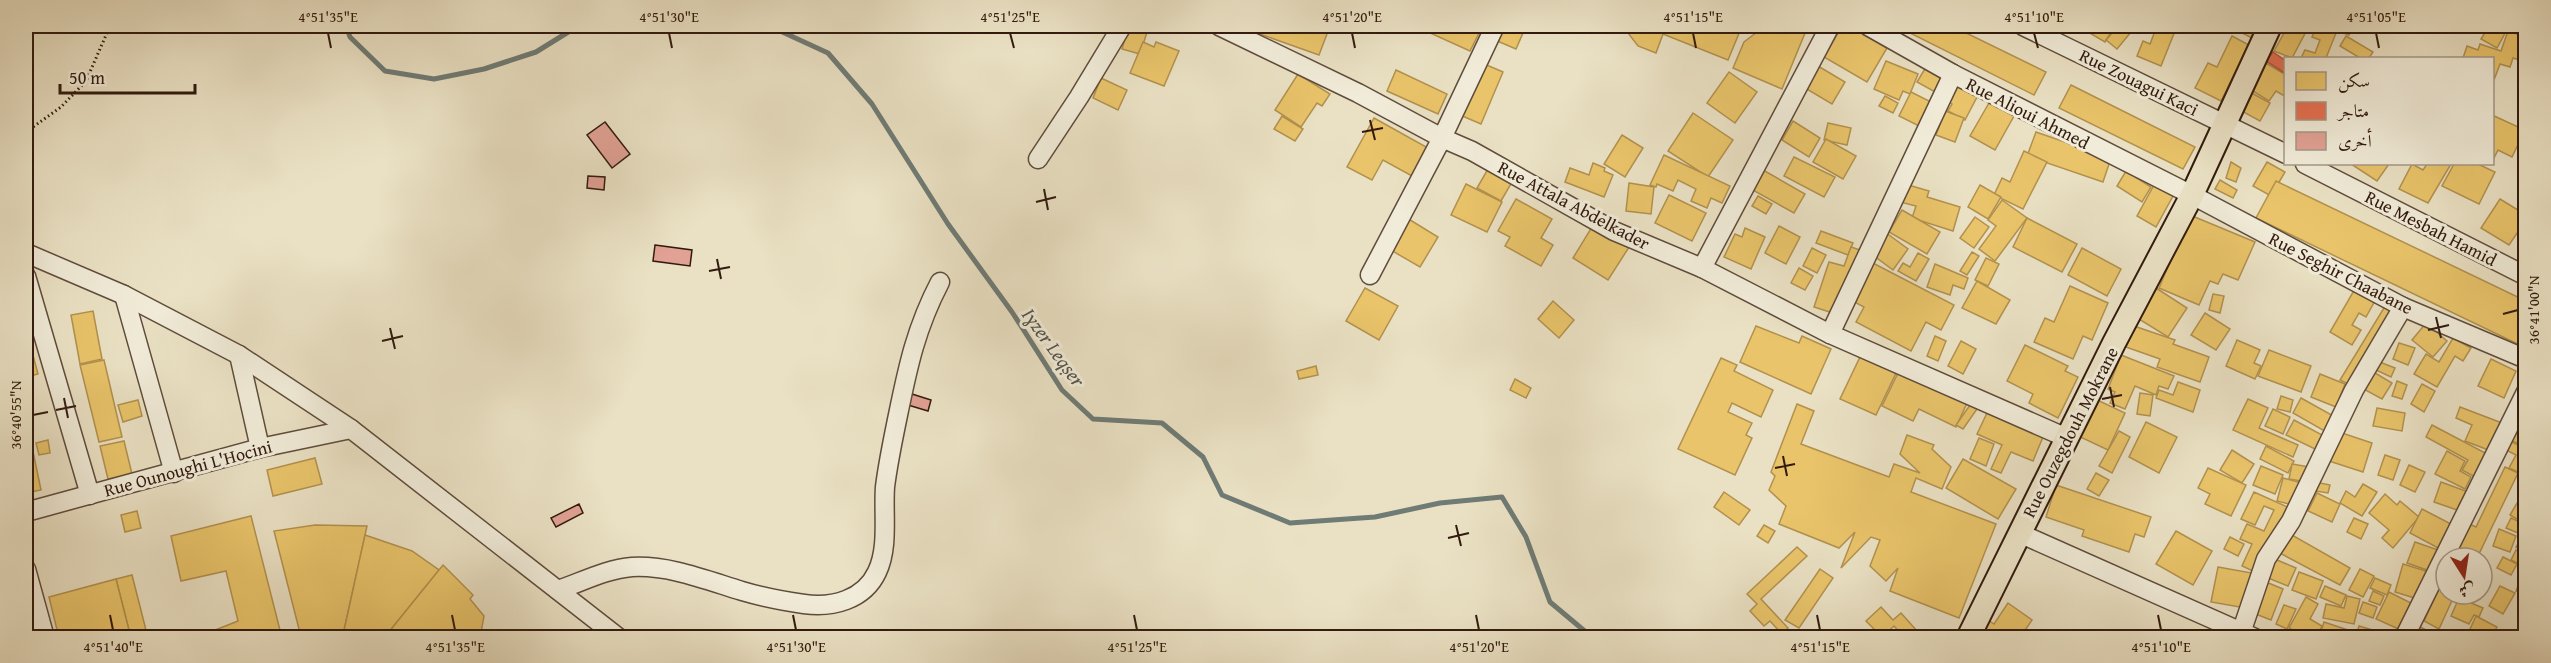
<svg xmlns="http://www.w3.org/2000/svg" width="2551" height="663" font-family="'Gentium Book Plus',Amiri,serif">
<rect width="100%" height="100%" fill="#eae1c4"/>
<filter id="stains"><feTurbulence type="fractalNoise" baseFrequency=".00333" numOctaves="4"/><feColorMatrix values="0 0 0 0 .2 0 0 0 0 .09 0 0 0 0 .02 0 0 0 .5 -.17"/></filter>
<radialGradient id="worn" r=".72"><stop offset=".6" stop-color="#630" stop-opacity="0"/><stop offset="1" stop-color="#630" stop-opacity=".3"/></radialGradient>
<g fill="#e9c46a" stroke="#b2914e" stroke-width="1.5">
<path d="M1135,26H1149L1140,54L1122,49L1128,28L1134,29Z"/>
<path d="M1260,26H1330L1319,55L1257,33Z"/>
<path d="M1420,26H1469L1480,31L1470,51L1419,28Z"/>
<path d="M1501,26H1526L1516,49L1495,40Z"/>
<path d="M1627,26H1742L1728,60L1663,34L1656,53L1638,46L1625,29Z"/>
<path d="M1752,26H1792L1805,33L1782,89L1733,68L1744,42L1757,32Z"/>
<path d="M1842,26H1849L1887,48L1867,82L1824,57Z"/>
<path d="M1914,26H1952L2046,72L2034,95L1910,33Z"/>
<path d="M2092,26H2115L2105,42L2088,32Z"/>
<path d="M2118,26H2136L2117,49L2106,40Z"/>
<path d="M2157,26H2177L2161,66L2137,56L2143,41L2150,44Z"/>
<path d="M2241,26H2258L2252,38L2238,31Z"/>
<path d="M2288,26H2309L2292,58L2274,51Z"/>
<path d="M2317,26L2336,33L2326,58H2301L2305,50L2315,53L2320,40L2312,37Z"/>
<path d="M2325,26H2353L2349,35Z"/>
<path d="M2489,26H2509L2497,48L2481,39Z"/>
<path d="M2508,31L2526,37V62L2513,58L2510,67L2500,64L2494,80L2492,58H2463L2467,46L2478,50L2480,44L2501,51Z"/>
<path d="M2232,36L2249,45L2221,101L2195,88L2208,63L2217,67Z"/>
<path d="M2346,36L2373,52L2369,58H2360L2340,46Z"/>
<path d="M1143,42L1154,47L1156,42L1179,51L1164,86L1130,73Z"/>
<path d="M1886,61L1918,74L1910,94L1903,91L1899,100L1874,89Z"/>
<path d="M2264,62L2286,75V97L2276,91L2269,101L2248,88Z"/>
<path d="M1482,63L1503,72L1481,124L1460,115Z"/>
<path d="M1818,66L1845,82L1832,104L1805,88Z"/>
<path d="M1926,67L1946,78L1937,93L1917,82Z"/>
<path d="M1396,70L1447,94L1438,114L1387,91Z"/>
<path d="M1729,72L1757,92L1735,123L1707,103Z"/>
<path d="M1298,74L1330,94L1322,106L1317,103L1301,127L1275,110Z"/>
<path d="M1101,78L1127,90L1118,110L1093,98Z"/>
<path d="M1951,83L1977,97L1965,120L1948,111L1952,104L1943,99Z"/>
<path d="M2071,85L2195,147L2183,169L2059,108Z"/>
<path d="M2248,91L2270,103L2260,121L2238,109Z"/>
<path d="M1911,92L1933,103L1921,127L1899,116Z"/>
<path d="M1885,96L1898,103L1893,113L1879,106Z"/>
<path d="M1989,103L2014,116L1995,150L1970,136Z"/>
<path d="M1937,108L1964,118L1955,142L1936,135L1942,119L1934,116Z"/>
<path d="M1693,113L1733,140L1708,177L1668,151Z"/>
<path d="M2492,115L2525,130L2512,157L2498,150L2492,162Z"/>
<path d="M1282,116L1303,129L1295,141L1274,129Z"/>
<path d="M1374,118L1428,148L1412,176L1383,160L1372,180L1347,167Z"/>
<path d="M1793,121L1820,138L1809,157L1782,140Z"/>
<path d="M1828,123L1851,128L1847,145L1824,140Z"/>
<path d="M2036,132L2111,158L2103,182L2027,156Z"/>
<path d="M1622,135L1643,148L1625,177L1604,164Z"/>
<path d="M1826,139L1856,156L1843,179L1813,162Z"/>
<path d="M2024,151L2047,162L2023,209L1994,195L2002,178L2010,182Z"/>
<path d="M1664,155L1730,186L1722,203L1711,198L1707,208L1691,201L1696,189L1678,180L1673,191L1657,184L1656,187L1650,185Z"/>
<path d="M1794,157L1835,177L1824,197L1784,176Z"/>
<path d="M2231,162L2241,168L2236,182L2226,178Z"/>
<path d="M2267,162L2285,172L2271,196L2253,186Z"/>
<path d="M1593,163L1605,168L1604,171L1613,175L1604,197L1565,182L1570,168L1589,175Z"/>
<path d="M2351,164H2389L2377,181Z"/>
<path d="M2412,164L2423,170L2427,164H2451L2428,203L2399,189Z"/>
<path d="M2454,164H2478L2495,172L2479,204L2442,186Z"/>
<path d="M1488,169L1512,182L1501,201L1477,188Z"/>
<path d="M1763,170L1805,194L1794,213L1751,189Z"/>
<path d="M2126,171L2151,187L2142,202L2117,186Z"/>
<path d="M2220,180L2237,190L2233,198L2215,189Z"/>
<path d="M2276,181L2526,301V348L2256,218Z"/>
<path d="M1629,183L1654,187L1651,214L1626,211Z"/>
<path d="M1466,184L1502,202L1487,232L1451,215Z"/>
<path d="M1905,184L1929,191L1927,197L1960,207L1953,231L1912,218L1916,206L1900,202Z"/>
<path d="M1980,185L2001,197L1988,219L1968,207Z"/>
<path d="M2154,185L2173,196L2156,227L2137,216Z"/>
<path d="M1669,195L1706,213L1692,241L1655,223Z"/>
<path d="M1758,196L1772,204L1766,214L1752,206Z"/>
<path d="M1516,199L1552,219L1541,238L1553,245L1541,266L1505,246L1510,237L1498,231Z"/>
<path d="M2500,199L2526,215V220L2509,245L2481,228Z"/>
<path d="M2002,200L2027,218L1995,261L1979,249L1996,226L1988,220Z"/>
<path d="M1902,210L1940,232L1927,254L1889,232Z"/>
<path d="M2190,215L2255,242L2238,280L2223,274L2218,284L2210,281L2199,305L2159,288Z"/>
<path d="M1975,217L1989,227L1974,248L1960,238Z"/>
<path d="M1407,218L1438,237L1420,267L1389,249Z"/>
<path d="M2027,218L2077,244L2062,272L2013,247Z"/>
<path d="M1595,222L1631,244L1608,280L1573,258Z"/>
<path d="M1779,226L1800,237L1786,264L1765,253Z"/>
<path d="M1745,228L1765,237L1751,269L1724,257L1735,234L1742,237Z"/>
<path d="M1821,231L1853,243L1848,255L1816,243Z"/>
<path d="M1885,232L1908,249L1893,270L1870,253Z"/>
<path d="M1851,247L1860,250L1839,315L1814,307L1829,262L1844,266Z"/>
<path d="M1812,248L1826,255L1817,273L1803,266Z"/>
<path d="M2082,248L2121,269L2107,296L2068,275Z"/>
<path d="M1972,252L1979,256L1967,275L1960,271Z"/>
<path d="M1918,253L1929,259L1916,281L1898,271L1903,263L1910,267Z"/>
<path d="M1986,258L1999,264L1988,286L1975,280Z"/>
<path d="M1869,261L1954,305L1941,330L1926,322L1911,351L1856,322L1864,307L1849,299Z"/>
<path d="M1935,264L1968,278L1964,289L1953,285L1950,295L1927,287Z"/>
<path d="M1799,268L1813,276L1805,290L1791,283Z"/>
<path d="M1977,281L2010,300L1996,324L1962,308Z"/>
<path d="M2070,286L2108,303L2092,340L2083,336L2073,359L2034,342L2045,318L2054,322Z"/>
<path d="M2153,286L2187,308L2168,337L2134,316Z"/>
<path d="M2356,287L2376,299L2366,317L2359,313L2352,325L2361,330L2352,345L2330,332Z"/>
<path d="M1365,288L1398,306L1379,340L1346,321Z"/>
<path d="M2213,294L2224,296L2220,313L2209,310Z"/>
<path d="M1553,301L1574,320L1559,338L1538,319Z"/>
<path d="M2387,303L2397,309L2350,385L2340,380Z"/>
<path d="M93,311L102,359L80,364L71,315Z"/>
<path d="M2205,313L2230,329L2216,350L2191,335Z"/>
<path d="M2426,323L2447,341L2433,357L2412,340Z"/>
<path d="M1756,326L1799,343L1802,336L1831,349L1811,394L1740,362Z"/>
<path d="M2134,326L2175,340L2173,344L2209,357L2200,382L2157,367L2160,359L2126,347Z"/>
<path d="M1935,336L1946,341L1938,361L1927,356Z"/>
<path d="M2453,338L2471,348L2463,361L2455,356L2437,387L2414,374L2426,354L2439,362Z"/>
<path d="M2237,340L2260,350L2254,363L2261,366L2255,379L2226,366Z"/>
<path d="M1961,341L1976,349L1963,374L1948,366Z"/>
<path d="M2399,343L2415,348L2408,365L2393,359Z"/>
<path d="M2025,345L2068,366L2065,371L2078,377L2058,418L2029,403L2033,394L2007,381Z"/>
<path d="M31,348L38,374L26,377V349Z"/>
<path d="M2269,350L2311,366L2301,392L2258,376Z"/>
<path d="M2121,355L2174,376L2168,389L2159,386L2156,395L2135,386L2125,409L2110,403L2115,392L2108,389Z"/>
<path d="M1860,357L1896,373L1876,415L1840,399Z"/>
<path d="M1721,358L1737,365L1734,371L1773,390L1761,417L1732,403L1728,412L1752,423L1746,435L1752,438L1735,475L1678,449Z"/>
<path d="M2491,359L2516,371L2504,398L2478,386Z"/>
<path d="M104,360L122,437L99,442L80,365Z"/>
<path d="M2377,361L2395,368L2391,377L2374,369Z"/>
<path d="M1316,366L1318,375L1299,379L1297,371Z"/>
<path d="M2370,370L2392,383L2382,399L2360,387Z"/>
<path d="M1899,371L1967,403L1956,427L1919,409L1913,421L1882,406Z"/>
<path d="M2320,374L2345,384L2336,407L2311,397Z"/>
<path d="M1515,379L1531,388L1526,398L1510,390Z"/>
<path d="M2397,381L2407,385L2402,399L2392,396Z"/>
<path d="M2178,382L2200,390L2193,412L2156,398L2159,390L2173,395Z"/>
<path d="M2422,384L2435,391L2424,412L2411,404Z"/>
<path d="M2140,393L2153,395L2150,416L2137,414Z"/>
<path d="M2281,396L2293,400L2290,412L2277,409Z"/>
<path d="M2093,398L2125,413L2108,450L2076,435Z"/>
<path d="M2301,398L2337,418L2328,433L2293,413Z"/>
<path d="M2248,399L2268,408L2259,428L2298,445L2293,457L2233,430Z"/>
<path d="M138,400L142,416L123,422L118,405Z"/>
<path d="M2526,403V432L2514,426Z"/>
<path d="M1797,404L1814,411L1801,444L1889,477L1894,464L1920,473L1900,454L1907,435L1934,445L1932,449L1951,467L1942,489L1916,478L1911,492L1996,524L1959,618L1890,591L1898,568L1886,581L1870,566L1880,540L1871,537L1841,568L1855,532L1839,548L1779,524L1786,506L1769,490L1775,476L1771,472Z"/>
<path d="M1970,405L1977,409L1963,429L1956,425Z"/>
<path d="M2460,407L2502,423L2491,451L2465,441L2472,425L2456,418Z"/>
<path d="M2377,408L2405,413L2402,431L2373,426Z"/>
<path d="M2273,409L2290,417L2283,434L2265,426Z"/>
<path d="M1987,413L2043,437L2033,461L2011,452L2001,473L1991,469L2002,445L1977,434Z"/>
<path d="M26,418L41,490L26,493Z"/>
<path d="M2294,420L2324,436L2317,450L2286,435Z"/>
<path d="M2146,422L2177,437L2159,473L2129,457Z"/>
<path d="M2432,425L2491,456L2479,479L2462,470L2468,460L2426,437Z"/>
<path d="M2514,428L2526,433V447L2508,439Z"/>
<path d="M2119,431L2130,437L2112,473L2099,466Z"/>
<path d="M2339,432L2372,443L2363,472L2329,461Z"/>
<path d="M1979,438L1994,444L1986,466L1970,459Z"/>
<path d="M48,440L50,453L39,455L36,443Z"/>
<path d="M2508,440L2526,449V458L2518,472L2509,468L2516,455L2504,449Z"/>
<path d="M124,441L132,474L108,479L100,446Z"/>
<path d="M2266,446L2294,461L2288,473L2260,459Z"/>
<path d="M2232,450L2254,464L2242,483L2220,470Z"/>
<path d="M2447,451L2465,461L2460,471L2471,477L2465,489L2435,474Z"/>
<path d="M2385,455L2400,460L2393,480L2378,475Z"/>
<path d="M315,458L322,484L273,496L267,470Z"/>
<path d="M1963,459L2016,489L1998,519L1946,488Z"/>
<path d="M2292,464L2310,467L2307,482L2289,479Z"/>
<path d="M2409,465L2425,472L2415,492L2400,485Z"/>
<path d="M2261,466L2283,475L2275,494L2253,485Z"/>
<path d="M2505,467L2518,473L2477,558L2451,546L2463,521L2476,527Z"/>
<path d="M2208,468L2246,485L2231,516L2205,504L2210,494L2198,488Z"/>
<path d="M2096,473L2109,480L2099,496L2087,489Z"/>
<path d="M2283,478L2302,483L2297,506L2277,501Z"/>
<path d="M2311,481L2330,485L2328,493L2309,490Z"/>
<path d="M2441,482L2471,493L2466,506L2460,503L2457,510L2434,502Z"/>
<path d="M2363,484L2377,492L2362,516L2340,503L2346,491L2355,497Z"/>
<path d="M2056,485L2151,517L2144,537L2135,534L2129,552L2082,536L2084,530L2046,517Z"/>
<path d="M2526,488V517L2522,522L2510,515Z"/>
<path d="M1724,492L1750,510L1739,525L1714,507Z"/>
<path d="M2254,492L2292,509L2257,573L2242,566L2252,544L2240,539L2247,524L2264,531L2274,510L2264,506L2255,525L2241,519Z"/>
<path d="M2317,493L2340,504L2332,522L2308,511Z"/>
<path d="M2385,494L2397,505L2400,501L2419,517L2393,548L2382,538L2389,530L2369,513Z"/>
<path d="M2422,509L2453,525L2440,549L2410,533Z"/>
<path d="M137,511L141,528L125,532L121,515Z"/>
<path d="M251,516L282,638H195L238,621L226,571L181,581L171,536Z"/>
<path d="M2354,518L2368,524L2361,539L2347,532Z"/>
<path d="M2511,518L2522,523L2518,533L2506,528Z"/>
<path d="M315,525L367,526L343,635L329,632L301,637L274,531Z"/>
<path d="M1764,525L1775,531L1768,543L1757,536Z"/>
<path d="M2499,529L2516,536L2510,552L2493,546Z"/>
<path d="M2176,531L2212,551L2193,585L2156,564Z"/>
<path d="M2285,531L2350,568L2340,585L2274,550Z"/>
<path d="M365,535L412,551L439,570L384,638H348L343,635Z"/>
<path d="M2230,537L2244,544L2238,556L2224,549Z"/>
<path d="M2521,539L2526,542V553L2516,547Z"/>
<path d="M2415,542L2438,550L2430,571L2407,563Z"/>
<path d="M1797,547L1807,556L1761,599L1788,628L1782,634L1770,621L1764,626L1750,611L1757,604L1747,594Z"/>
<path d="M2516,550L2526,556L2523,566L2511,560Z"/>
<path d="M2270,557L2296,568L2288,586L2263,576Z"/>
<path d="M2503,557L2517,564L2511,575L2497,568Z"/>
<path d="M2403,564L2429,572L2421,600L2395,592Z"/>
<path d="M443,565L473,595L470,599L484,616L480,638H384Z"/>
<path d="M2218,567L2252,573L2245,608L2211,602Z"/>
<path d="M1820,569L1833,578L1799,628L1785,620Z"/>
<path d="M2360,569L2374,576L2363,597L2349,590Z"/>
<path d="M2299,572L2323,581L2316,599L2292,590Z"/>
<path d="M132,575L148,638H131L116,579Z"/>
<path d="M2375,578L2391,585L2387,595L2370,588Z"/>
<path d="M116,579L131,638H59L49,597Z"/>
<path d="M2520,581L2526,584V595L2516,591Z"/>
<path d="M2266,582L2283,589L2271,620L2253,613Z"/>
<path d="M2442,582L2446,584V594H2455L2439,629L2424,621Z"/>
<path d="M2325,586L2346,595L2341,606L2320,597Z"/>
<path d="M2500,586L2515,593L2503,614L2489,606Z"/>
<path d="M2373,591L2384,596L2380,605L2369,601Z"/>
<path d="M2389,592L2415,605L2403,631L2376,619Z"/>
<path d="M2347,596L2360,599L2354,624L2323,618L2326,604L2344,608Z"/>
<path d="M2306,597L2318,604L2310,619L2322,626L2316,638H2307L2289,628Z"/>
<path d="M2459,598L2483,608L2479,617L2474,615L2469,624L2451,616Z"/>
<path d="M2363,602L2377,607L2373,618L2359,613Z"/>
<path d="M2008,603L2032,620L2020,638H1976L1988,620L1994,624Z"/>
<path d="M2284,605L2296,609L2287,629L2276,624Z"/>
<path d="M1881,607L1893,620L1901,613L1918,632L1912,638H1905L1894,626L1882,637L1866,621Z"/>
<path d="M2476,616L2497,627L2491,638L2470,629Z"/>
<path d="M2324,622L2357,633L2359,626L2396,637L2319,638Z"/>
<path d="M2420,627L2443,638H2415Z"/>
</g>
<path fill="#e76f51" stroke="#b0563d" stroke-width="1.5" d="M2273,52L2286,61V74L2266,61Z"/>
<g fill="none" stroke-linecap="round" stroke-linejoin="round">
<g stroke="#6f7b75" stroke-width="5">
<path d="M346,26L350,37L385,71L434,79L484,69L536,52L578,26"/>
<path d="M751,26L778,30L828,53L872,104L948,224L1012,312L1062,390L1093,419L1162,423L1203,457L1222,495L1290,523L1375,517L1440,503L1502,497L1526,537L1550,602L1593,638"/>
</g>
</g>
<g fill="#e1a194" stroke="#311a0e" stroke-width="1.5">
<path d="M605,122L630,154L612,168L587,135Z"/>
<path d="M588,176L605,177L604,190L587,188Z"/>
<path d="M655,245L692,250L690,266L653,261Z"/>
<path d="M912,394L931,400L928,411L908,405Z"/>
<path d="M579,504L583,513L556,527L551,518Z"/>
</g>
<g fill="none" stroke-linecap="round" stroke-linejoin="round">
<g stroke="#5f4c3c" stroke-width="21">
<g id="minor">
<path d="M1219,26L1358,93L1442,138L1472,151L1614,231L1702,268L1830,334L2067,438"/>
<path d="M1868,26L1953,74L2192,195L2403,307L2526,359"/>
<path d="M2023,26L2286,154"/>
<path d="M1038,159L1079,97L1122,26"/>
<path d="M2305,164L2526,276"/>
<path d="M26,253L124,295L239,355L351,429L619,638"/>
<path d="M1702,268L1830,26"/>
<path d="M1370,275L1442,138L1495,26"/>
<path d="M26,276L90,495"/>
<path d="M124,295L174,473"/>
<path d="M1830,334L1953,74"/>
<path d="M239,355L260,448"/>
<path d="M26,512L260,448L351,429"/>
<path d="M2019,533L2255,638"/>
<path d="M26,569L45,638"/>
<path d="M558,590C582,582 606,569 632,567C669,565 706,580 742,591C762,597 783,601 804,604C832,608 864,600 877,572C889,547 883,514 885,487C888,463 893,439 898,415C908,366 916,328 940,282"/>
<path d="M2241,633L2266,559L2291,521L2354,390L2403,307"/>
<path d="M2404,638L2526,392"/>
</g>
</g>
<g stroke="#311a0e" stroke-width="26">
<path id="major" d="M1968,638L2114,343L2192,195L2270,26"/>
</g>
<path stroke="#311a0e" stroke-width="3" stroke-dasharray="1.5 3" stroke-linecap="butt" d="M26,132L61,107L86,81L110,26"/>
<use href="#minor" stroke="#f1ecd9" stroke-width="18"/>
<use href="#major" stroke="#eae1c4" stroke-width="22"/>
</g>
<path fill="none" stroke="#311a0e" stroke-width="2" d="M328,33L331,48M669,33L672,48M1010,33L1014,48M1352,33L1355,48M1693,33L1696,48M2034,33L2038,48M2376,33L2379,48M1370,120L1375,140M1362,132L1383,128M1044,189L1048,210M1036,202L1056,197M717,259L721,279M709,271L730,267M2503,314L2518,310M2436,317L2441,338M390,328L395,349M2428,330L2449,325M382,341L403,336M2110,387L2114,407M64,398L68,418M2102,399L2122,395M56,410L76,406M33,415L48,412M1783,456L1787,476M1775,468L1795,464M1456,525L1461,546M1448,538L1469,533M110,615L113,630M452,615L455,630M793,615L796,630M1134,615L1137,630M1476,615L1479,630M1817,615L1820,630M2158,615L2161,630"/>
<g text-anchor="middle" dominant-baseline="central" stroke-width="6" stroke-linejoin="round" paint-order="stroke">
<g font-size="18" fill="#311a0e" stroke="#f1ecd9">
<text transform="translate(2139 82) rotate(26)">Rue Zouagui Kaci</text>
<text transform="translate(2028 113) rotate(27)">Rue Alioui Ahmed</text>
<text transform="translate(1574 205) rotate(28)">Rue Attala Abdelkader</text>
<text transform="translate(2431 228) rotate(27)">Rue Mesbah Hamid</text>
<text transform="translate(2341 273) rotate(27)">Rue Seghir Chaabane</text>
<text transform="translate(2070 432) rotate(-63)">Rue Ouzegdouh Mokrane</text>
<text transform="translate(188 468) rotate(-15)">Rue Ounoughi L'Hocini</text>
</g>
<g font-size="20" font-style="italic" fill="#55534a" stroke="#f1ecd9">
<text transform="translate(1054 347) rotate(54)">Iɣzer Leqṣer</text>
</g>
</g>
<rect width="2551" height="663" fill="none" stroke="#eae1c4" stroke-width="66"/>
<rect x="2284" y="57" width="210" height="108" fill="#f1ecd9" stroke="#a49888" stroke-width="1.5"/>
<rect x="2296" y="72" width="30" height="18" fill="#e9c46a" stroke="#a49888" stroke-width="1.5"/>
<text x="2338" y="87" font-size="18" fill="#311a0e">سكن</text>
<rect x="2296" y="102" width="30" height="18" fill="#e76f51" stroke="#a49888" stroke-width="1.5"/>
<text x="2338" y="117" font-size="18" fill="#311a0e">متاجر</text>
<rect x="2296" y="132" width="30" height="18" fill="#e1a194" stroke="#a49888" stroke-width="1.5"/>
<text x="2338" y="147" font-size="18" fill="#311a0e">أخرى</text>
<g transform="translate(2464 576) rotate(168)"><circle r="28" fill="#f1ecd9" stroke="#a49888" stroke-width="1.5"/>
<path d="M0-4.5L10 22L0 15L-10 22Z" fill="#8f2418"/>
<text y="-9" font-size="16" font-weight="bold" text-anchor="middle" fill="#311a0e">ش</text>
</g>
<path d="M60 84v9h135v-9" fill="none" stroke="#311a0e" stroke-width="3"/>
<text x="69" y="84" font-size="18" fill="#311a0e" stroke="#f1ecd9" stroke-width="4.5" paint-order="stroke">50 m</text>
<rect x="33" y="33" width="2485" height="597" fill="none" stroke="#311a0e" stroke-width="2"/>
<g font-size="15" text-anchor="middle" fill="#311a0e">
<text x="328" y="22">4°51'35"E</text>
<text x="669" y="22">4°51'30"E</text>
<text x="1010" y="22">4°51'25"E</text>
<text x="1352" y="22">4°51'20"E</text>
<text x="1693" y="22">4°51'15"E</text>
<text x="2034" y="22">4°51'10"E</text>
<text x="2376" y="22">4°51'05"E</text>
<text transform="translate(2534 310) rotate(-90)" y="5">36°41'00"N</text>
<text transform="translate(16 415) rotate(-90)" y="5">36°40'55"N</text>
<text x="113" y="652">4°51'40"E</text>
<text x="455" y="652">4°51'35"E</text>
<text x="796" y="652">4°51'30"E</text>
<text x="1137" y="652">4°51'25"E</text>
<text x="1479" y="652">4°51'20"E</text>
<text x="1820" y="652">4°51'15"E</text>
<text x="2161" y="652">4°51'10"E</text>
</g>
<rect width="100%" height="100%" filter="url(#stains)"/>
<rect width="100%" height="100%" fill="url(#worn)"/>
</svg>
